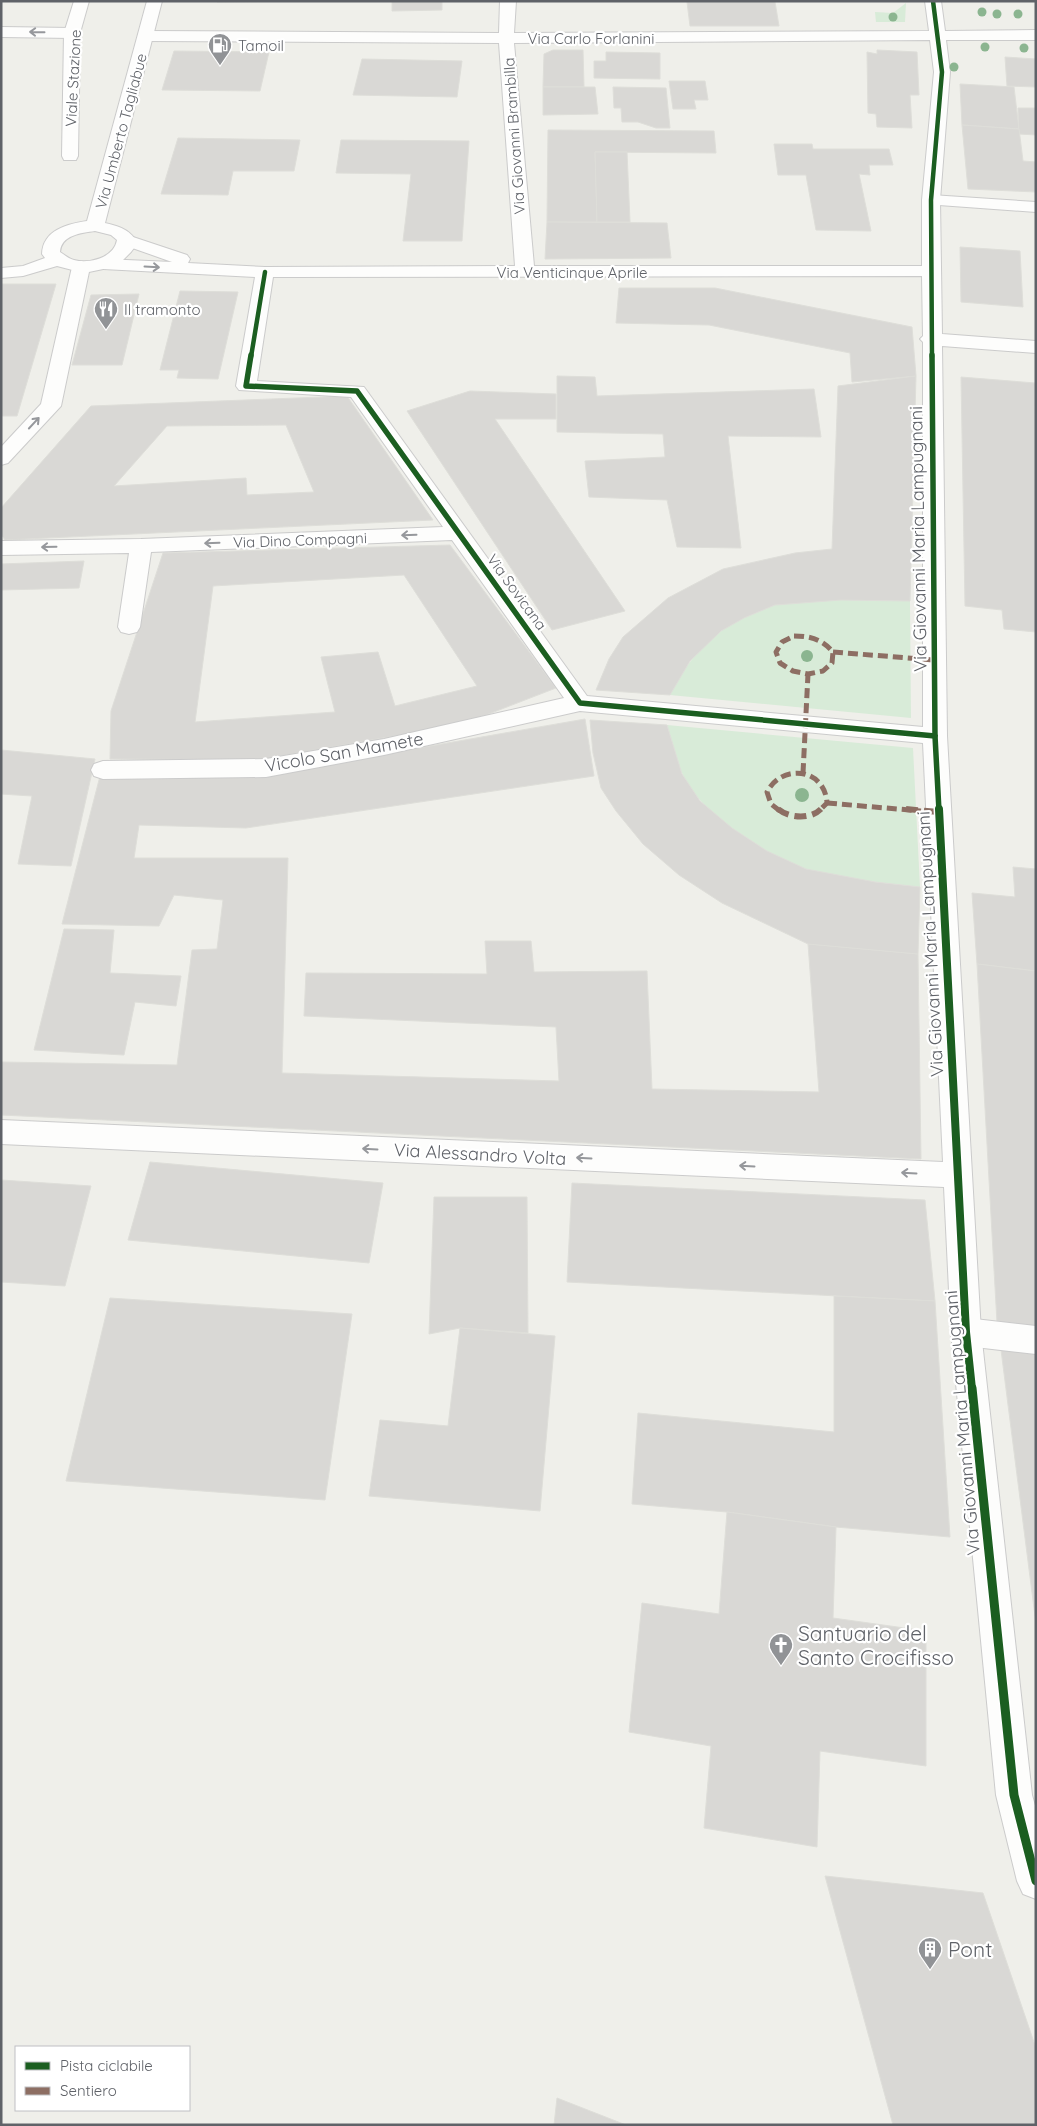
<svg xmlns="http://www.w3.org/2000/svg" width="1037" height="2126" font-family="Quicksand,sans-serif">
<rect width="100%" height="100%" fill="#efefea"/>
<g fill="#d8ebd8">
<path d="M906,3L905,22H876L875,12L893,13Z"/>
<path d="M841,600L910,601L911,718L670,695C690,652 728,617 775,605C796,600 819,601 841,600Z"/>
<path d="M667,725L913,748L920,887C882,882 842,880 806,869C765,856 699,813 682,773C675,758 672,741 667,725Z"/>
</g>
<g fill="#d9d8d5" stroke="#deded9" fill-rule="evenodd">
<path d="M217,1H315L217,2Z"/>
<path d="M392,1H442V10L392,11Z"/>
<path d="M687,2H775L779,26H690Z"/>
<path d="M553,50H583L584,87H543L544,54Z"/>
<path d="M877,50L917,52L919,95H910L912,128L877,127L876,114L868,113L867,52L877,54Z"/>
<path d="M174,51L269,52L260,91L162,90Z"/>
<path d="M606,52L660,53V79L594,78V61H606Z"/>
<path d="M1005,57L1036,59V87L1007,86Z"/>
<path d="M362,59L462,61L457,97L353,95Z"/>
<path d="M669,81H705L708,100H694L696,109H673Z"/>
<path d="M960,84L1014,87L1019,129L962,125Z"/>
<path d="M543,87H595L598,114L543,115Z"/>
<path d="M613,87L666,88L670,128H656L638,122H622L621,108H614Z"/>
<path d="M1018,108H1036V135L1019,134Z"/>
<path d="M962,125L1019,129L1023,161L1036,162V192L968,189Z"/>
<path d="M548,130L714,131L716,153L595,152L597,222H547Z"/>
<path d="M178,138L300,140L294,171H233L228,195L161,194Z"/>
<path d="M341,140L469,141L462,241H403L411,174L336,173Z"/>
<path d="M774,144H812L813,149H889L893,165H869L870,175L859,174L871,231L816,230L806,175H778Z"/>
<path d="M595,152H627L630,222H597Z"/>
<path d="M547,222L667,223L671,258L545,259Z"/>
<path d="M960,247L1020,251L1023,307L961,302Z"/>
<path d="M1,284H56L17,416H1Z"/>
<path d="M619,288H715L912,327L916,376L852,382L850,353L709,325L616,323Z"/>
<path d="M180,291L238,292L218,379L177,378L179,370H160Z"/>
<path d="M139,294L122,365H72L91,295Z"/>
<path d="M557,376L595,377L597,396L814,389L821,437L728,436L741,548L677,547L667,500L589,497L585,461L665,457L663,434L557,432Z"/>
<path d="M916,376L910,601L841,600L775,605L744,618L721,631L690,661L670,695L596,690L609,659L623,637L668,598L723,569L795,553L832,549L838,386Z"/>
<path d="M961,377L1035,383L1036,632L1004,629L1002,610L965,606Z"/>
<path d="M470,391L556,394V419H495L625,611L552,630L407,411Z"/>
<path d="M347,396L433,520L5,540L1,534V508L91,406ZM286,425L314,492L247,495L246,478L114,486L167,426Z"/>
<path d="M450,545L556,688L463,724L257,760L110,759L111,711L163,553ZM404,575L477,686L395,706L378,652L321,657L335,712L195,722L213,586Z"/>
<path d="M84,561L79,588L1,590V564Z"/>
<path d="M585,719L594,776L246,828L139,825L134,858H288L282,1073L559,1081L556,1027L304,1016L306,973L487,974L485,941H531L534,972L647,971L652,1089L819,1092L808,944L918,954L921,1159L1,1115V1062L177,1065L192,950L217,949L223,900L174,895L159,926L62,924L100,776L264,775Z"/>
<path d="M590,720L667,725L682,774L700,801L732,828L767,851L806,869L875,882L920,887L918,954L808,944L722,903L679,875L643,844L616,811L601,788L593,753Z"/>
<path d="M1,750L95,759L71,866L18,864L32,796L1,794Z"/>
<path d="M1013,867L1036,869V971L977,964L972,893L1015,897Z"/>
<path d="M64,929L114,930L110,973L181,976L176,1006L135,1002L124,1055L34,1050Z"/>
<path d="M977,964L1036,971V1327L997,1323Z"/>
<path d="M150,1162L383,1183L369,1263L128,1240Z"/>
<path d="M1,1180L91,1186L65,1286L1,1282Z"/>
<path d="M572,1183L925,1200L935,1301L567,1282Z"/>
<path d="M434,1197H527L528,1333L460,1328L429,1334Z"/>
<path d="M834,1296L935,1301L950,1537L836,1527L727,1512L632,1504L638,1413L834,1432Z"/>
<path d="M110,1298L352,1314L325,1500L66,1481Z"/>
<path d="M460,1328L555,1336L540,1511L369,1496L380,1420L448,1426Z"/>
<path d="M1001,1350L1036,1354V1624Z"/>
<path d="M727,1512L836,1527L833,1618L926,1631V1766L820,1751L817,1847L704,1828L711,1746L629,1732L642,1603L719,1614Z"/>
<path d="M825,1876L983,1893L1036,2048V2125H893Z"/>
<path d="M557,2098L626,2125H554Z"/>
</g>
<g fill="none" stroke-linecap="round" stroke-linejoin="round">
<g stroke="#cbcbcb" stroke-width="2">
<g id="service">
<path d="M74,1H89L80,33L78,156L76,160H64L62,156L64,33Z"/>
<path d="M931,195L1036,202V212L925,204L922,200L925,196Z"/>
<path d="M966,1318L1036,1326V1354L966,1346L955,1342L951,1332L955,1322Z"/>
</g>
</g>
<g stroke="#cbcbcb" stroke-width="2">
<g id="minor">
<path d="M500,1H516L514,33L929,31L925,1H941L945,31L1036,30V40H946L950,72L940,200L942,334L1036,341V353L942,346L947,736L981,1332L1032,1795L1036,1809V1899L1023,1894L1017,1881L996,1795L951,1332L944,1187L1,1144V1120L943,1162L923,743L580,711L384,755L266,777L103,779L94,776L91,770L94,764L103,761L266,759L384,739L564,698L452,540L151,552L140,627L137,632L129,634L121,632L118,627L129,553L1,555V541L141,539L443,527L351,397L239,390L236,386L255,277L103,269L97,268L94,264L97,260L103,259L172,262L121,244L118,240L121,236L127,235L187,255L190,259L188,263L265,267L515,266L499,43L146,41L141,39L138,36L141,33L146,31L499,33ZM930,40L934,72L922,200V266H534L514,43ZM922,276L923,336L920,339L923,342V727L587,696L364,387L257,381L273,277Z"/>
<path d="M1,27L72,28L77,30L80,33L77,36L72,38L1,37Z"/>
<path d="M81,262L87,263L90,267L61,406L8,463L1,465V447L41,404L72,267L75,263Z"/>
</g>
</g>
<g stroke="#cbcbcb" stroke-width="2">
<path id="tertiary" d="M147,1H162L105,223C117,226 127,228 135,239L134,248L131,252L122,261L108,268L84,273L57,266L23,276L1,278V268L23,266L45,258L42,254C43,230 67,224 87,221ZM95,231L111,235L117,240C114,258 89,264 74,260C69,259 65,255 60,252C61,235 81,233 95,231Z"/>
</g>
<use href="#service" fill="#fdfdfc" fill-rule="evenodd"/>
<use href="#minor" fill="#fdfdfc" fill-rule="evenodd"/>
<use href="#tertiary" fill="#fdfdfc" fill-rule="evenodd"/>
<g stroke="#8d6e63" stroke-width="5" stroke-dasharray="10 5" stroke-linecap="butt">
<path d="M794,636C810,636 822,639 833,652L832,663L823,671L808,674L793,671L780,663L776,652L782,642Z"/>
<path d="M833,652L934,660"/>
<path d="M803,773L808,674"/>
<path d="M827,803L921,811"/>
<path d="M780,811L771,804L767,792C782,763 825,768 827,803L819,811"/>
</g>
<g stroke="#8d6e63" stroke-width="6" stroke-dasharray="12 6" stroke-linecap="butt">
<path d="M778,809C789,818 810,820 821,809"/>
<path d="M906,809L938,812"/>
</g>
<g stroke="#fff" stroke-width="6">
<g id="cycleway-far3">
<path d="M251,357L265,272"/>
<path d="M932,357L931,200L942,72L933,1"/>
</g>
</g>
<g stroke="#fff" stroke-width="8">
<g id="cycleway-far2">
<path d="M251,355L246,386L357,391L580,703L935,736"/>
<path d="M932,355L935,736L939,811"/>
</g>
</g>
<g stroke="#fff" stroke-width="11">
<path id="cycleway-far1" d="M939,809L966,1332L972,1389"/>
</g>
<g stroke="#fff" stroke-width="12">
<path id="cycleway" d="M972,1388L1014,1795L1036,1881"/>
</g>
<use href="#cycleway-far3" stroke="#1b5e20" stroke-width="4.5"/>
<use href="#cycleway-far2" stroke="#1b5e20" stroke-width="5.5"/>
<use href="#cycleway-far1" stroke="#1b5e20" stroke-width="8"/>
<use href="#cycleway" stroke="#1b5e20" stroke-width="9"/>
</g>
<g fill="#8bb590">
<circle cx="982" cy="12" r="4.5"/>
<circle cx="997" cy="14" r="4.5"/>
<circle cx="1018" cy="14" r="4.5"/>
<circle cx="893" cy="17" r="4.5"/>
<circle cx="985" cy="47" r="4.5"/>
<circle cx="1024" cy="48" r="4.5"/>
<circle cx="954" cy="67" r="4.5"/>
<circle cx="807" cy="656" r="6"/>
<circle cx="802" cy="795" r="7"/>
</g>
<defs><path id="oneway-shaft" d="M-6 0H5M1.5-3L5.5 0L1.5 3" fill="none" stroke-width="1.6" stroke-linecap="round" stroke-linejoin="round" transform="scale(1.25)"/></defs>
<g stroke="#96989c">
<use href="#oneway-shaft" transform="translate(37 32) rotate(-179)"/>
<use href="#oneway-shaft" transform="translate(152 267) rotate(3)"/>
<use href="#oneway-shaft" transform="translate(34 423) rotate(-47)"/>
<use href="#oneway-shaft" transform="translate(409 535) rotate(178)"/>
<use href="#oneway-shaft" transform="translate(212 543) rotate(178)"/>
<use href="#oneway-shaft" transform="translate(49 547) rotate(179)"/>
<use href="#oneway-shaft" transform="translate(370 1149) rotate(-177)"/>
<use href="#oneway-shaft" transform="translate(584 1158) rotate(-177)"/>
<use href="#oneway-shaft" transform="translate(747 1166) rotate(-177)"/>
<use href="#oneway-shaft" transform="translate(909 1173) rotate(-177)"/>
</g>
<defs>
<g id="fuel-pin" transform="scale(1.25)"><path d="M0 17L-7.5 6A9.5 9.5 0 1 1 7.5 6Z" fill="#919396" stroke="#fff"/><path d="M-5.5-6h7V0h2V4h1.3V-2.5L3-4.5l.8-.8L6-3V5H2.5V1h-1V6h-7ZM-4.2-4.7v3.2H.2V-4.7Z" fill="#fff"/></g>
<g id="restaurant-pin" transform="scale(1.25)"><path d="M0 17L-7.5 6A9.5 9.5 0 1 1 7.5 6Z" fill="#919396" stroke="#fff"/><path d="M-5-6h1v4h1v-4h1v4h1v-4h1v5L-1.5 .5V6h-2V.5L-5-1ZM5-6V6H3V1.5H1.5Q1.5-4 5-6Z" fill="#fff"/></g>
<g id="church-pin" transform="scale(1.25)"><path d="M0 17L-7.5 6A9.5 9.5 0 1 1 7.5 6Z" fill="#919396" stroke="#fff"/><path d="M-1.2-6h2.4v3.5h3.3v2.4h-3.3V6h-2.4V-.1h-3.3v-2.4h3.3Z" fill="#fff"/></g>
<g id="building-pin" transform="scale(1.25)"><path d="M0 17L-7.5 6A9.5 9.5 0 1 1 7.5 6Z" fill="#919396" stroke="#fff"/><path d="M-4-6H4V6H1V3H-1V6H-4ZM-2.5-4.3h1.7v1.8h-1.7ZM.8-4.3h1.7v1.8H.8ZM-2.5-1h1.7V.8h-1.7ZM.8-1h1.7V.8H.8Z" fill="#fff"/></g>
</defs>
<g fill-rule="evenodd">
<use href="#fuel-pin" x="220" y="45"/>
<use href="#restaurant-pin" x="106" y="309"/>
<use href="#church-pin" x="781" y="1645"/>
<use href="#building-pin" x="930" y="1949"/>
</g>
<g text-anchor="middle" dominant-baseline="central" stroke-width="4.5" stroke-linejoin="round" paint-order="stroke">
<g font-size="15" fill="#5f6268" stroke="#fff">
<text x="591" y="38">Via Carlo Forlanini</text>
<text transform="translate(73 78) rotate(-87)">Viale Stazione</text>
<text transform="translate(121 131) rotate(-75)">Via Umberto Tagliabue</text>
<text transform="translate(514 136) rotate(-94)">Via Giovanni Brambilla</text>
<text x="572" y="272">Via Venticinque Aprile</text>
<text transform="translate(300 540) rotate(-2)">Via Dino Compagni</text>
<text transform="translate(517 592) rotate(54)">Via Sovicana</text>
</g>
<g font-size="15" fill="#5f6268" stroke="#fff" text-anchor="start">
<text x="238" y="45">Tamoil</text>
<text x="124" y="309">Il tramonto</text>
</g>
<g font-size="18" fill="#5f6268" stroke="#fff">
<text transform="translate(918 539) rotate(-91)">Via Giovanni Maria Lampugnani</text>
<text transform="translate(344 752) rotate(-10)">Vicolo San Mamete</text>
<text transform="translate(930 944) rotate(-93)">Via Giovanni Maria Lampugnani</text>
<text transform="translate(480 1154) rotate(3)">Via Alessandro Volta</text>
<text transform="translate(962 1423) rotate(-95)">Via Giovanni Maria Lampugnani</text>
</g>
<g font-size="21" fill="#5f6268" stroke="#fff" text-anchor="start">
<text x="798" y="1633">Santuario del<tspan x="798" dy="24">Santo Crocifisso</tspan></text>
<text x="948" y="1949">Pont</text>
</g>
</g>
<rect width="1037" height="2126" fill="none" stroke="#5f6268" stroke-width="5"/>
<rect x="15" y="2046" width="175" height="65" fill="#ffffff" stroke="#bfc0c3"/>
<rect x="25" y="2062" width="25" height="8" fill="#1b5e20" stroke="#bfc0c3"/>
<text x="60" y="2071" font-size="15" fill="#5f6268">Pista ciclabile</text>
<rect x="25" y="2087" width="25" height="8" fill="#8d6e63" stroke="#bfc0c3"/>
<text x="60" y="2096" font-size="15" fill="#5f6268">Sentiero</text>
</svg>
